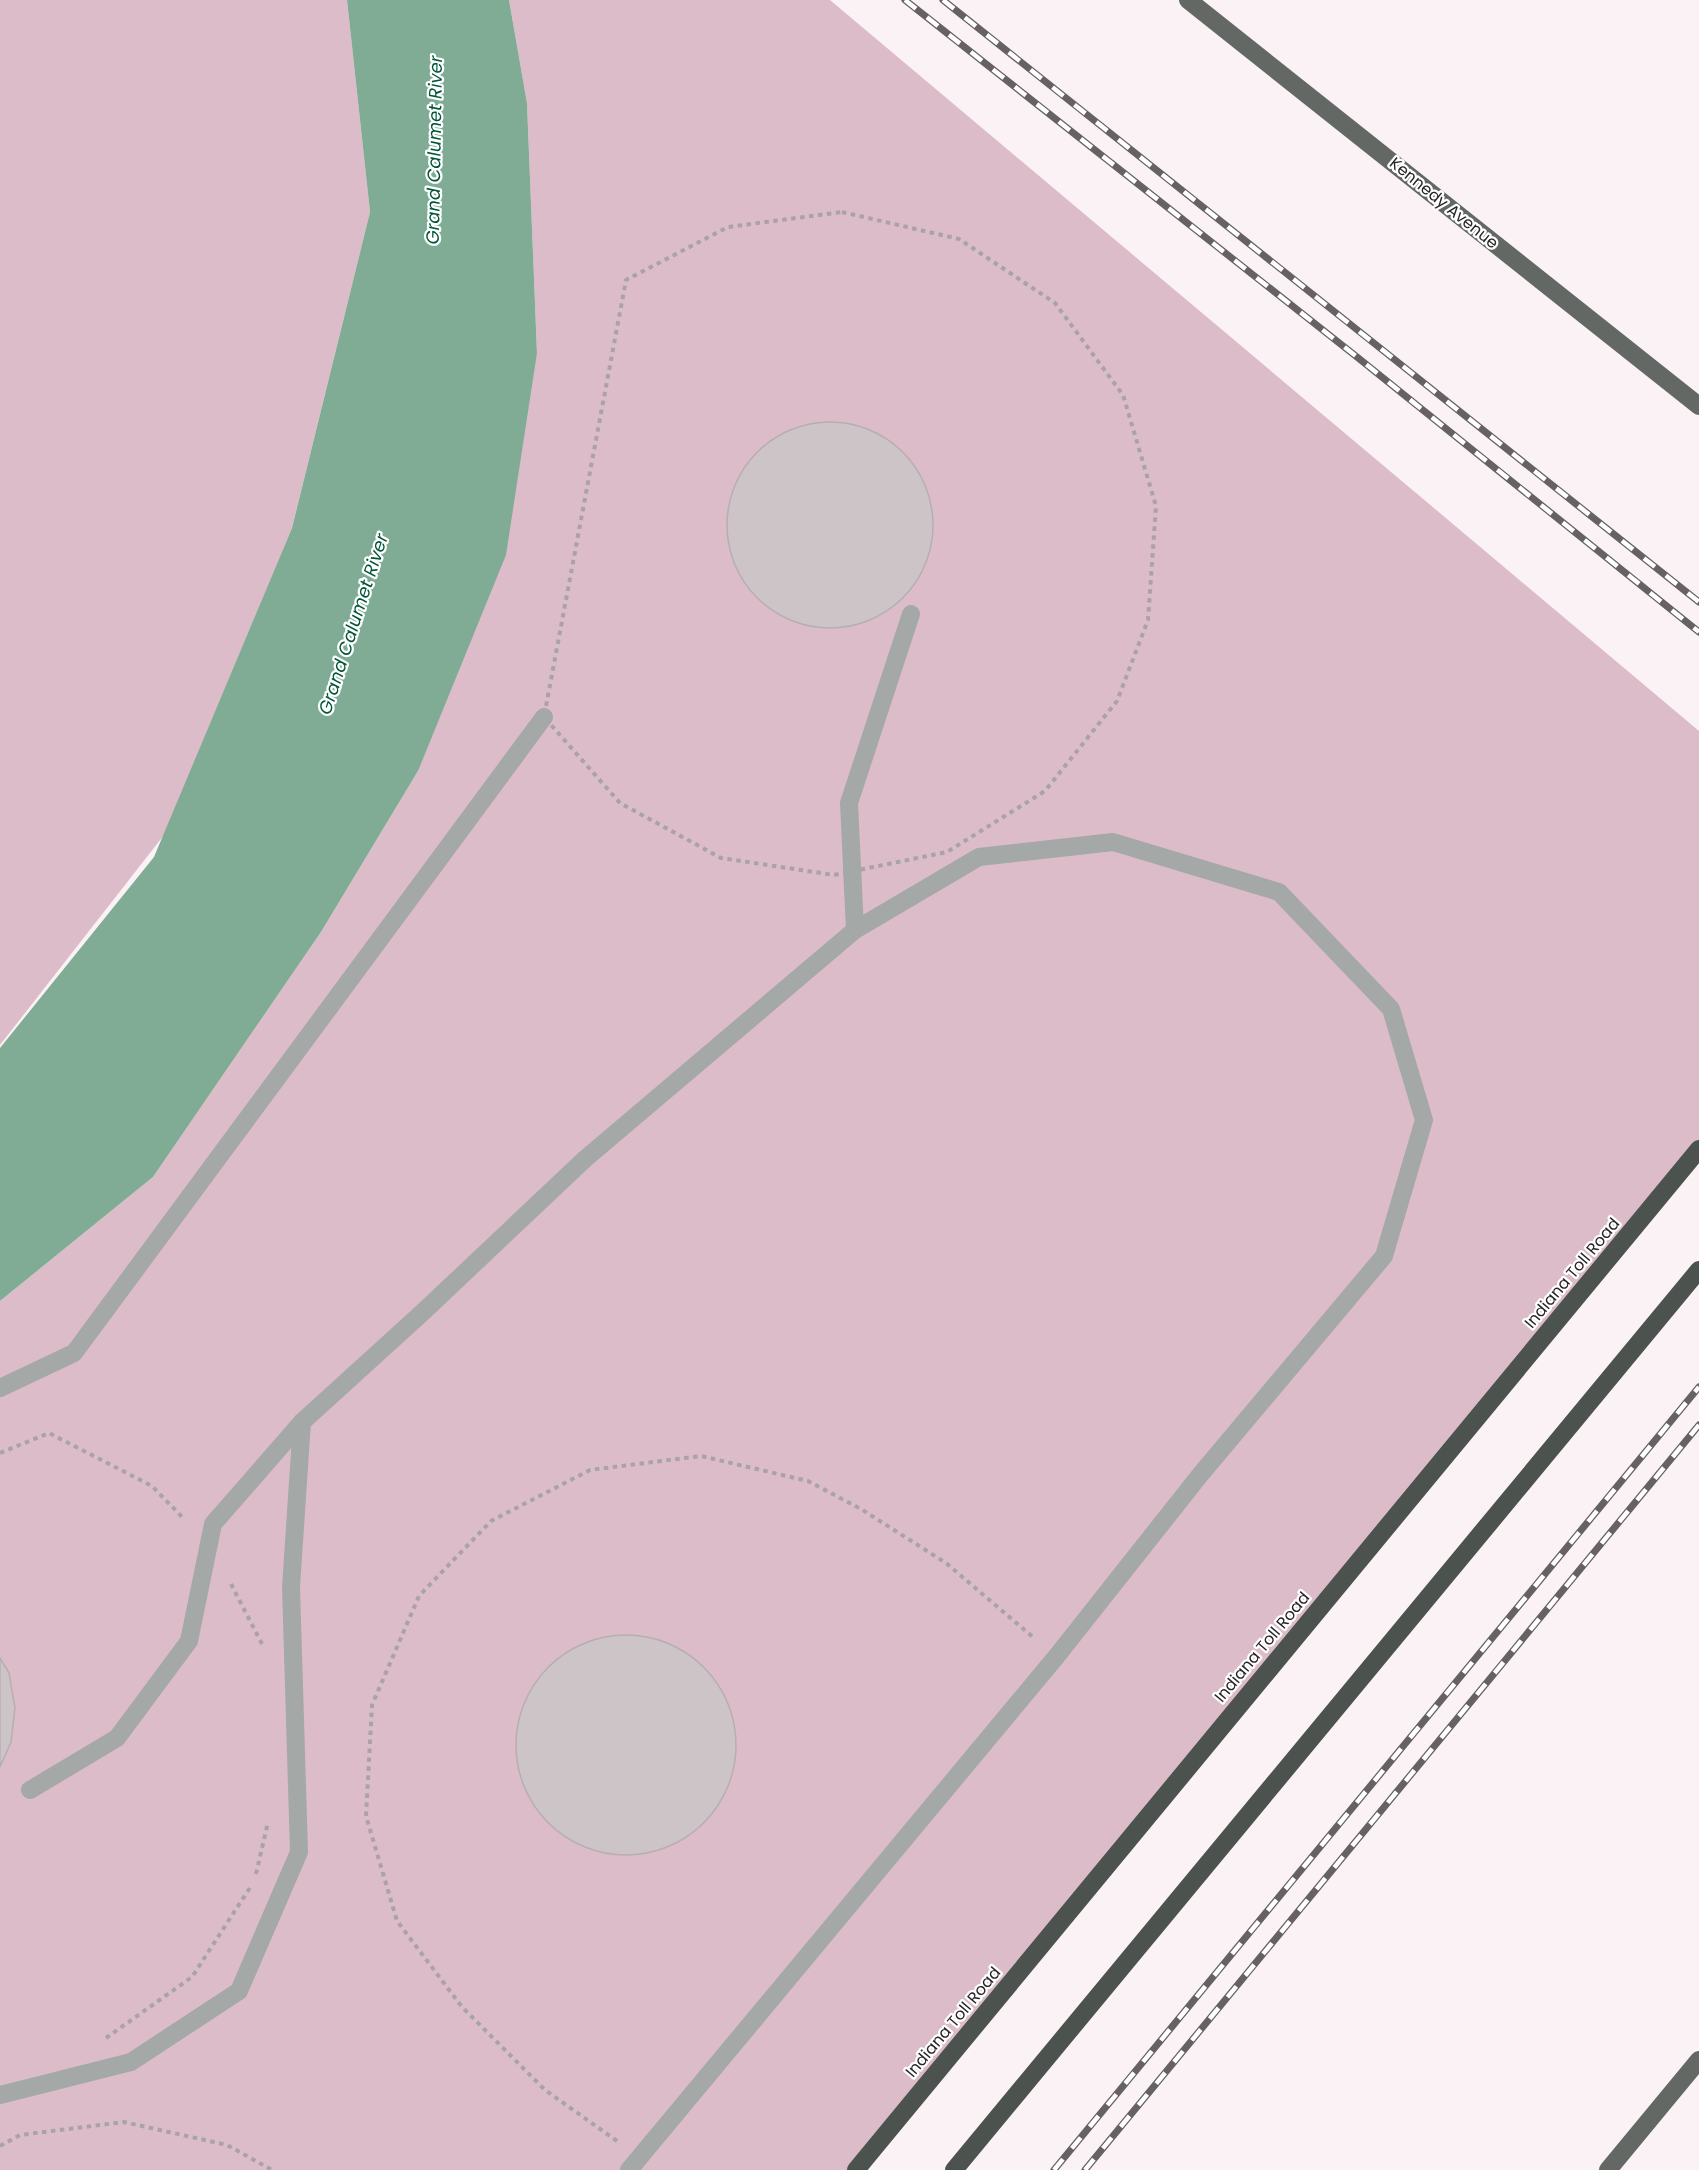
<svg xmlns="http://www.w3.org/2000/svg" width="1699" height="2170" font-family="Poppins,sans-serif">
<rect width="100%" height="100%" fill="#fbf2f6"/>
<g fill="#ddbcc9">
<path d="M0,0H347L370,212L292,528L164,835L0,1045Z"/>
<path d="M509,0H830L1699,731V1149L856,2170H0V1301L153,1177L321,932L418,771L537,353L527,103Z"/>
</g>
<path fill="#80ac95" d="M347,0H509L527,103L537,353L506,555L418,771L321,932L153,1177L0,1301V1048L154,857L292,528L370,212Z"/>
<g fill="#ccc4c7" stroke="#b6aeb1" stroke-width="1.5">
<circle cx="830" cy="525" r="103"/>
<circle cx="626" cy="1745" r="110"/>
<path d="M0,1658L9,1673L15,1708L11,1742L0,1767Z"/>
</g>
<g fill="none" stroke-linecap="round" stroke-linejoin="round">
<g stroke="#a9a3a5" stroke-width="4" stroke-dasharray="4.5 4.5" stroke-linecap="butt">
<path d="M842,212L959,239L1055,303L1123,395L1156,506L1148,620L1117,701L1045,791L947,852L834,875L721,858L620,803L544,717L626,280L728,227Z"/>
<path d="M0,1453L49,1433L152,1486L185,1520"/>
<path d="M231,1584L262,1644"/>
<path d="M256,1874L268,1822"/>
<path d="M106,2038L192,1977L251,1886"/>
<path d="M617,2141L545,2090L462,2007L397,1921L366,1816L372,1705L419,1596L491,1521L590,1470L701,1456L808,1481L861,1509L946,1563L1034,1638"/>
<path d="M0,2146L20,2135L124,2122L227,2145L272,2170"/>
</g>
<g stroke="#a4a8a6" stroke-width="18">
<path d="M855,930L849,803L911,614"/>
<path d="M0,1388L74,1353L544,717"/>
<path d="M30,1790L117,1738L189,1641L213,1524L302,1422L423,1312L585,1159L855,930L979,857L1113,842L1279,892L1391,1009L1424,1120L1384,1256L1200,1475L1056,1657L629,2170"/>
<path d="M0,2095L131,2062L239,1991L299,1852L291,1587L302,1422"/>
</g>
<g stroke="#636865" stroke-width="18">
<path d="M1188,0L1699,406"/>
<path d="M1608,2170L1699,2060"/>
</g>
<g stroke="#4c524e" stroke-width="18">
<path d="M856,2170L1699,1149"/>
<path d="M954,2170L1699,1270"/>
</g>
<g stroke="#666163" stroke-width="7">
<g id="rail">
<path d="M905,0L1357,357L1699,632"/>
<path d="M943,0L1699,602"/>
<path d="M1054,2170L1699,1387"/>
<path d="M1085,2170L1699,1425"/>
</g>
</g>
<use href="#rail" stroke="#fff" stroke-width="4.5" stroke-dasharray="14" stroke-linecap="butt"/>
</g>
<g text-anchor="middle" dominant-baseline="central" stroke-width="4.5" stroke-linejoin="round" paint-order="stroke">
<g font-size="16" fill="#282526" stroke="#fff">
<text transform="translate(1444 203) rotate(39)">Kennedy Avenue</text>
<text transform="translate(1572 1273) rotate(-50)">Indiana Toll Road</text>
<text transform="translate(1262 1647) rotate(-50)">Indiana Toll Road</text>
<text transform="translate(953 2022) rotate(-50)">Indiana Toll Road</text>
</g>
<g font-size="18" font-style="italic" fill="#015638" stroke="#fff">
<text transform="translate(434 150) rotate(-89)">Grand Calumet River</text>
<text transform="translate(353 624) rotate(-72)">Grand Calumet River</text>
</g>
</g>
</svg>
